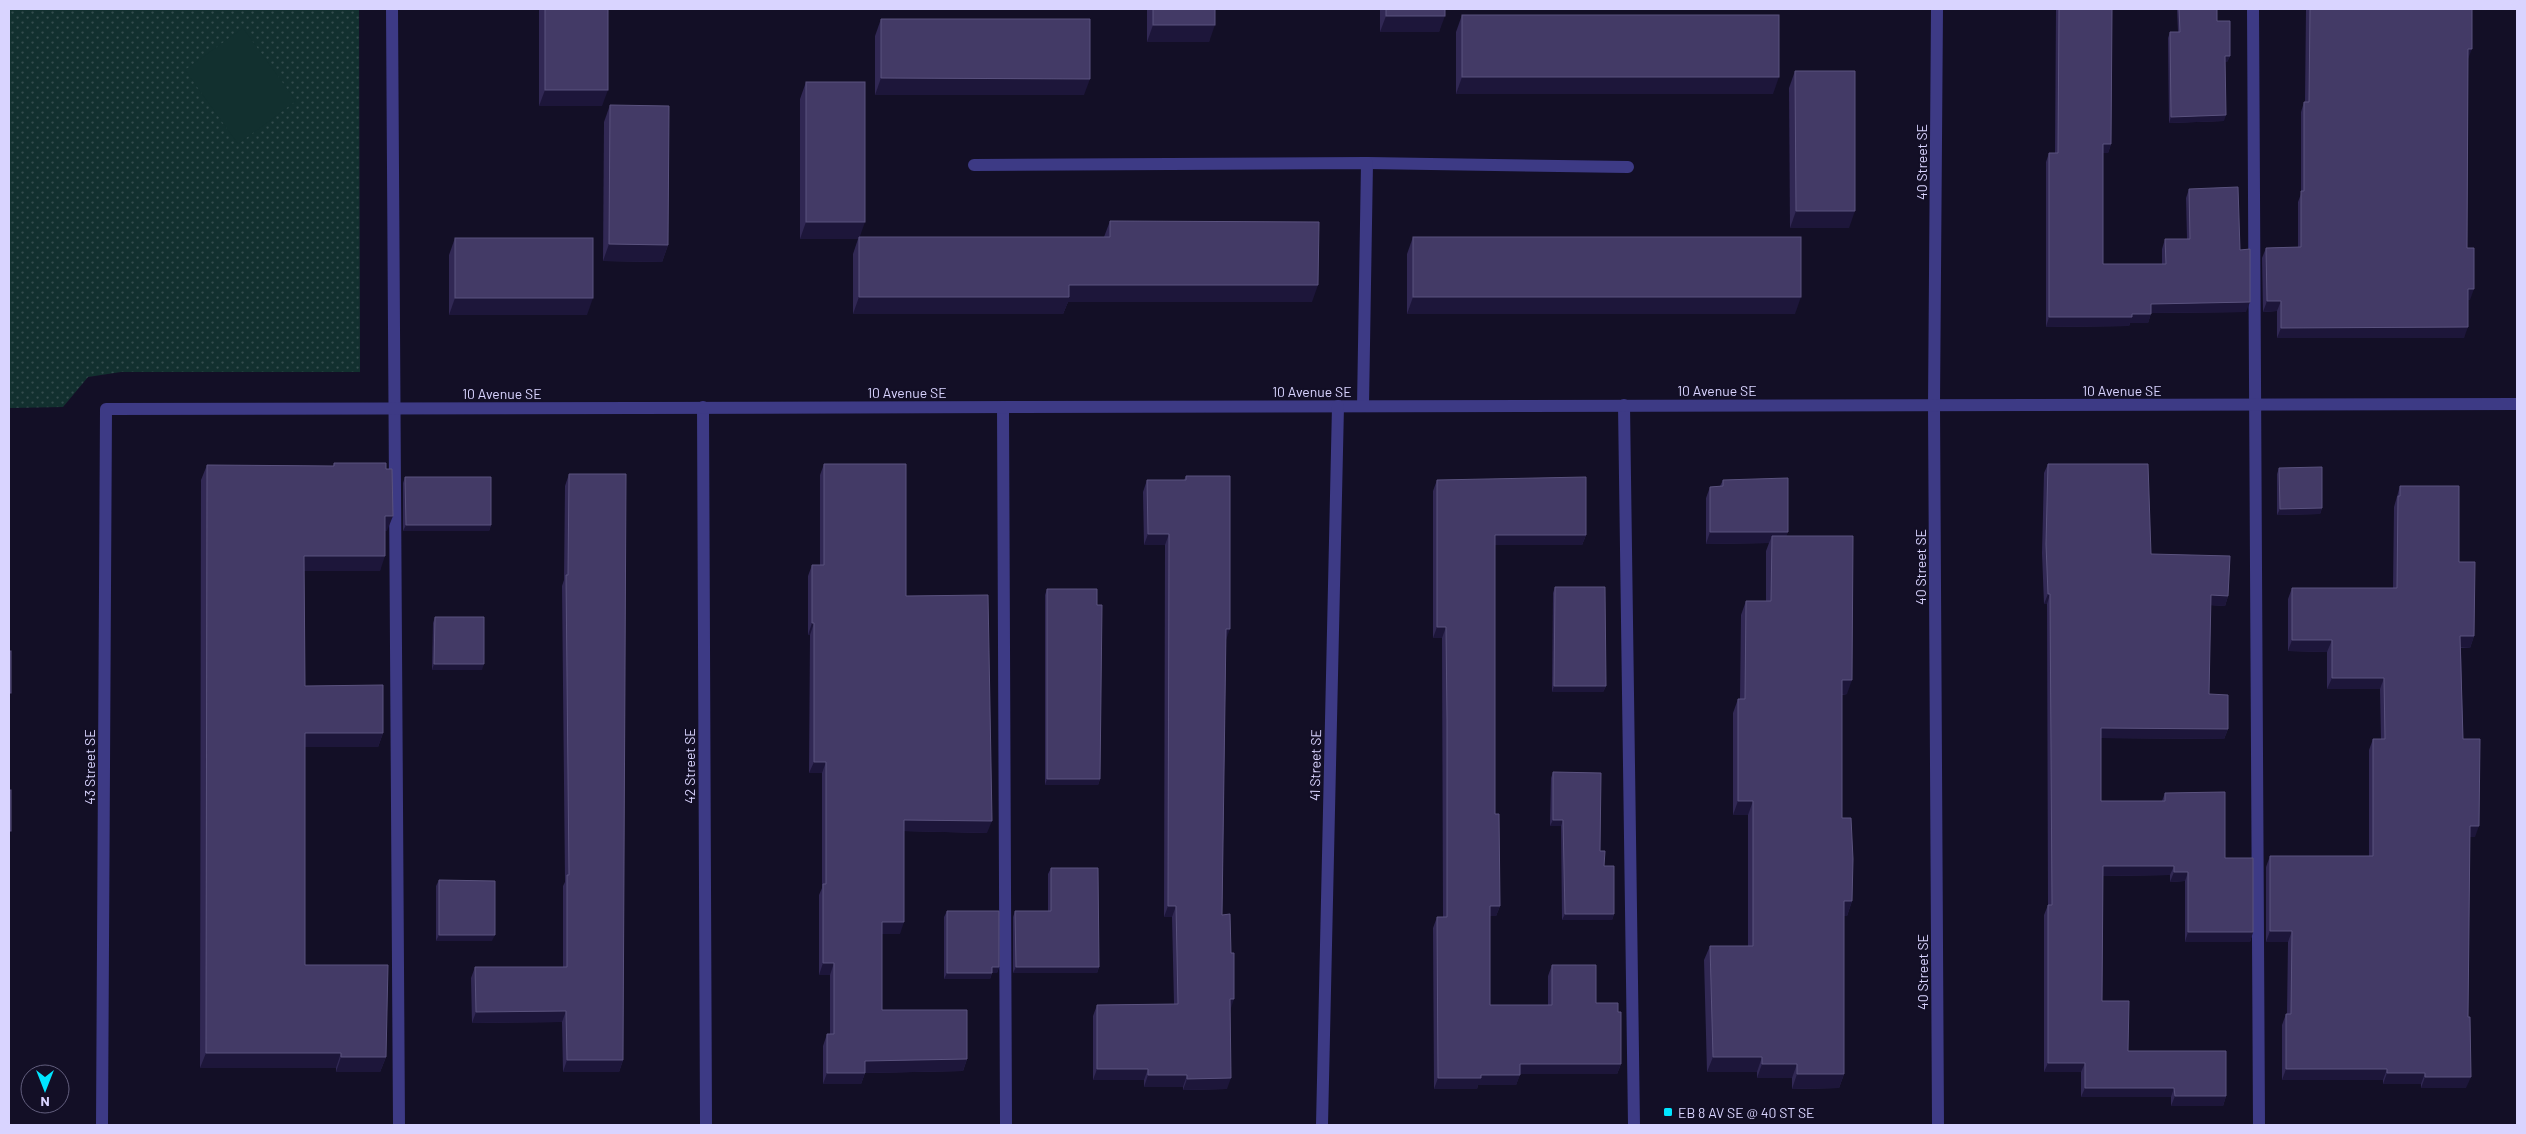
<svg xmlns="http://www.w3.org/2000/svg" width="2526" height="1134" font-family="Barlow,sans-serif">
<defs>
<pattern id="park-dots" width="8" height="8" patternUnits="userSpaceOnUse" patternTransform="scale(1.25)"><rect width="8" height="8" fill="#12302f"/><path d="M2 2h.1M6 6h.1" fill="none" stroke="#344d4e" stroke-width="1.8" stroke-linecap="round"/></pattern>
</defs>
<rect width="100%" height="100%" fill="#130f26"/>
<path fill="url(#park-dots)" d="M9,9H359L360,372H121L88,377L63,407L9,408Z"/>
<path fill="#12302f" d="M243,28L296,101L238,144L185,70Z"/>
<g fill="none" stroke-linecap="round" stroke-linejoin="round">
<g stroke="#3d3a85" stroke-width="12">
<path d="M392,9L399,1125"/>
<path d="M1937,9L1934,405L1938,1125"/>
<path d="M2253,9L2259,1125"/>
<path d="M1367,163L1628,167"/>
<path d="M974,165L1367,163L1363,406"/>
<path d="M1624,405L1634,1125"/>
<path d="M703,407L706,1125"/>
<path d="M1003,407L1006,1125"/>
<path d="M102,1125L106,409L2517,404"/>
<path d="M1322,1125L1338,406"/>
</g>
</g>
<g fill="#312854">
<path d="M539,9H608L602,106H539Z"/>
<path d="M1147,9H1215L1209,42H1147Z"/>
<path d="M1380,9H1445L1439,32H1380Z"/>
<path d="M2056,9H2112L2111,144L2108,153H2103V264H2162V249L2165,239H2187L2186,198L2189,189L2240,250L2246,312L2151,313L2148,323H2130L2129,326L2046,327V162L2049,153H2055Z"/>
<path d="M2177,9H2217V21L2230,56L2227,62H2225L2224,121L2169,123L2168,38L2170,32H2178Z"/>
<path d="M2306,9H2472L2468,59L2467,248L2470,300H2468L2464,338H2277V311L2263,312L2262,258L2266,248L2298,247V202L2301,194V112L2304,102H2305Z"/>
<path d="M1462,15L1773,94H1456V32Z"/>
<path d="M881,19L1084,95H875V36Z"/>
<path d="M1795,71L1849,228H1790L1789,88Z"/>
<path d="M806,82L860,237H1104L1110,221L1312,302H1068L1063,314H853V254L858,239H800V99Z"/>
<path d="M610,105L668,245L662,262L603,261L604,122Z"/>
<path d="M1413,237L1795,314H1407V254Z"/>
<path d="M455,238L587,315H449V255Z"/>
<path d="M334,463L387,531H385L380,571H304L305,686L383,733L378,747H305V965L386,1057L380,1072H336V1068H200L201,480L207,465L333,466Z"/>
<path d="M824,464L906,596L987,833L904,831L900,934H882V1010L967,1059L963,1071L865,1073L861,1084H823V1046L827,1034H830V975H819V895L822,888V773H809L810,635H808V576L812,565H820V475Z"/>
<path d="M2048,464L2151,554L2228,596L2225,606L2210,605L2209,694L2228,729L2224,739L2101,738V801H2162L2165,793L2225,858L2253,932L2250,942H2185V881L2170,882V875L2103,876L2102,1001L2128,1051L2226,1096L2223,1106H2171V1097H2081V1072H2044V915L2048,905L2047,604H2044L2042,553L2044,473Z"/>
<path d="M2279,468L2322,508L2320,514L2277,515V474Z"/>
<path d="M569,474L623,1060L619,1072H563L562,1022L472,1023L471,978L475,967H563V886L565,882L562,586L564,580L565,486Z"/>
<path d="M1186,476L1226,640L1222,915L1230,1010L1227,1089L1183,1090V1087H1144V1080H1093V1016L1097,1005L1174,1004L1172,917H1164L1165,545H1144L1143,492L1147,480H1184Z"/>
<path d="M405,477L491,525L489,531H403V483Z"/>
<path d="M1437,480L1586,535L1582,545H1495V814L1500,906L1496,916H1490V1005H1548V976L1552,965L1596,1003L1621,1064L1617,1074H1520L1516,1085H1478L1477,1089H1434L1433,928L1437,917H1443L1442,638H1433V491Z"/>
<path d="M1723,480L1786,536L1847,694L1842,695V818L1852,901L1847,916H1844V1074L1839,1088L1792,1089V1078H1757V1072H1707L1704,960L1710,946H1748V815H1733V713L1738,699H1740L1741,615L1746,601H1766V551L1769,543L1706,544V498L1710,487L1720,486Z"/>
<path d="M2400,486L2459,562L2474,636L2470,648H2461L2463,739L2475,837H2470L2466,1088H2421V1084H2383V1080H2282V1025L2286,1014H2287L2288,942H2266V867L2270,856H2369V750L2373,739H2381L2380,689H2327V652L2288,651V599L2292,588H2393L2394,507Z"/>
<path d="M1555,587L1606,686L1603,692H1552L1553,593Z"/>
<path d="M1047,589L1100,779L1098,785H1045V595Z"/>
<path d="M435,617L482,670H432L433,623Z"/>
<path d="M1553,772L1600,851L1604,866L1614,914L1612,920H1562L1561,826H1550L1551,778Z"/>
<path d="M1051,868L1099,967L1097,973H1013V917L1015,911H1048V874Z"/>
<path d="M439,880L492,941H436V886Z"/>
<path d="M947,911L999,967L997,973H992L990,979H944V917Z"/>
</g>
<g fill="#1d163a">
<path d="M1386,16H1445L1439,32H1380Z"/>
<path d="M1153,25H1215L1209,42H1147Z"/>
<path d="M2468,49H2472L2468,59H2464Z"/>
<path d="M2225,56H2230L2227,62H2223Z"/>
<path d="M1462,77H1779L1773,94H1456Z"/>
<path d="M881,78L1090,79L1084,95H875Z"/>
<path d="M545,90H608L602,106H539Z"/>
<path d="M2226,115L2224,121L2169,123L2171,117Z"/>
<path d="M2103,144H2111L2108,153H2100Z"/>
<path d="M1796,211H1855L1849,228H1790Z"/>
<path d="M806,222H865L859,239V237L858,239H800Z"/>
<path d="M609,244L668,245L662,262L603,261Z"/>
<path d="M1069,285H1318L1312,302H1068L1063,314H853L859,297Z"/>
<path d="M2468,289H2474L2470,300H2464Z"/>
<path d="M1413,297H1801L1795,314H1407Z"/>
<path d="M455,298H593L587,315H449Z"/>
<path d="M2267,301H2281L2277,311L2263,312Z"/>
<path d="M2250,302L2246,312L2148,313L2151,304Z"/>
<path d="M2132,314H2151L2148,323H2130L2129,326L2046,327L2049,317Z"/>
<path d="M2468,327L2464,338H2277L2281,328Z"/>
<path d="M2322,508L2320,514L2277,515L2280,509Z"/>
<path d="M385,516H393L387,531H380Z"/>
<path d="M406,525H491L489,531H403Z"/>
<path d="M1710,532H1788L1784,543L1772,536L1769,543L1706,544Z"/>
<path d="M1148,534H1169L1165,545H1144Z"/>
<path d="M1495,535H1586L1582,545H1491Z"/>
<path d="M304,556H385L380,571H299Z"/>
<path d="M2048,594H2050L2047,604H2044Z"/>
<path d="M2211,595L2228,596L2225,606L2207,605Z"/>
<path d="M812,623H814L810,635H808Z"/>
<path d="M1437,627H1446L1442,638H1433Z"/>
<path d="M1226,629H1230L1226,640H1222Z"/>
<path d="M2460,636H2474L2470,648L2456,647Z"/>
<path d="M2292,640H2332L2327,652L2288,651Z"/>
<path d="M434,664H484L482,670H432Z"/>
<path d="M2332,678H2384L2380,689H2327Z"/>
<path d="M1842,680H1852L1847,694L1837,695Z"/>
<path d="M1554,686H1606L1603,692H1552Z"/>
<path d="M2101,728L2228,729L2224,739L2098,738Z"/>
<path d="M305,733H383L378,747H300Z"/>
<path d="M814,762H826L822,773H809Z"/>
<path d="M1047,779H1100L1098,785H1045Z"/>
<path d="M1738,801H1753L1748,815H1733Z"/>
<path d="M904,820L992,821L987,833L900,831Z"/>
<path d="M1553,820H1563L1561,826H1550Z"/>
<path d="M2470,826H2479L2475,837H2466Z"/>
<path d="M2103,866H2174L2170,875L2100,876Z"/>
<path d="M2174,872H2188L2185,881L2170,882Z"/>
<path d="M1844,901H1852L1847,916H1839Z"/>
<path d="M1168,906H1176L1172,917H1164Z"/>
<path d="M1490,906H1500L1496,916H1486Z"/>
<path d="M1565,914H1614L1612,920H1562Z"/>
<path d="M882,922H904L900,934H877Z"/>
<path d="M2270,931H2292L2288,942H2266Z"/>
<path d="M2188,932H2253L2250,942H2185Z"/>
<path d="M439,935H495L492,941H436Z"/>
<path d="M823,963H834L830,975H819Z"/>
<path d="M992,967H999L997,973H990Z"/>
<path d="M1016,967H1099L1097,973H1013Z"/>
<path d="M947,973H992L990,979H944Z"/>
<path d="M1230,999H1234L1230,1011Z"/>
<path d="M566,1011L562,1022L472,1023L476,1012Z"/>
<path d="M206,1053H341L336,1068H200Z"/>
<path d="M341,1057H386L380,1072H336Z"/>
<path d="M1713,1057H1762L1757,1072H1707Z"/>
<path d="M967,1059L963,1071L864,1073H865L861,1084H823L827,1073L865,1061Z"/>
<path d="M567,1060H623L619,1072H563Z"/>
<path d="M2048,1063H2085L2081,1072H2044Z"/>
<path d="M1520,1064H1621L1617,1074H1516Z"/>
<path d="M1762,1064H1797L1792,1078H1757Z"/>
<path d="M1097,1069H1148L1144,1080H1093Z"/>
<path d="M2286,1069H2387L2383,1080H2282Z"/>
<path d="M2387,1073H2425L2421,1084H2383Z"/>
<path d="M1797,1074H1844L1839,1088L1792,1089Z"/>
<path d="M1148,1075H1187L1183,1087H1144Z"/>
<path d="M1481,1075H1520L1516,1085H1478L1477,1089H1434L1438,1078Z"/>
<path d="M2425,1077H2471L2466,1088H2421Z"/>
<path d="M1231,1078L1227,1089L1183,1090L1187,1079Z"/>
<path d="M2085,1088H2174L2171,1097H2081Z"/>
<path d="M2175,1096H2226L2223,1106H2171Z"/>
</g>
<g fill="#433a66" stroke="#5a527e">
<rect x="545" y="9" width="63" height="81"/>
<rect x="1153" y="9" width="62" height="16"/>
<rect x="1386" y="9" width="59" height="7"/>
<path d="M2059,9H2112L2111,144H2103V264H2166L2165,239H2190L2189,189L2238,187L2240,250L2250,249V302L2151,304V314H2132V317H2049V153H2058Z"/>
<path d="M2179,9H2217V21H2230V56H2225L2226,115L2171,117L2170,32H2180Z"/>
<path d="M2310,9H2472V49H2468L2467,248H2474V289H2468V327L2281,328V301H2267L2266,248L2301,247V191H2304V102H2309Z"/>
<rect x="1462" y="15" width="317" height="62"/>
<path d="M881,19H1090V79L881,78Z"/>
<path d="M1795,71H1855V211H1796Z"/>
<rect x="806" y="82" width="59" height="140"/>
<path d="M610,105L669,106L668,245L609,244Z"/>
<path d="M1110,221L1319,222L1318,285H1069V297H859V237H1110Z"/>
<rect x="1413" y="237" width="388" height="60"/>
<rect x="455" y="238" width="138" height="60"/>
<path d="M334,463H386V469H392L393,516H385V556H304L305,686L383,685V733H305V965H388L386,1057H341V1053H206L207,465L334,466Z"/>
<path d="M824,464H906V596L988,595L992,821L904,820V922H882V1010H967V1059L865,1061V1073H827V1034H834V963H823V884H826V762H814V623H812V565H824Z"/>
<path d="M2048,464H2148L2151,554L2230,556L2228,596L2211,595L2209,694L2228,695V729L2101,728V801H2165V793L2225,792V858H2253V932H2188V872H2174V866H2103L2102,1001H2129L2128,1051H2226V1096H2175L2174,1088H2085V1063H2048V905H2052L2050,594H2048L2046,544Z"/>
<path d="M2322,467V508L2280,509L2279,468Z"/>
<path d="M569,474H626L623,1060H567L566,1011L476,1012L475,967H567V875H569L566,575H568Z"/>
<path d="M1186,476H1230V629H1226L1222,915L1230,914L1231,953H1234V999H1230L1231,1078L1187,1079V1075H1148V1069H1097V1005L1178,1004L1176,906H1168L1169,534H1148L1147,480H1186Z"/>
<path d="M405,477H491V525H406Z"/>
<path d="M1586,477V535H1495V814H1499L1500,906H1490V1005H1552V965H1596V1003H1618V1012H1621V1064H1520V1075H1481V1078H1438L1437,917H1447V720L1446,627H1437V480Z"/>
<path d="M1788,478V532H1710V487L1723,486V480Z"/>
<path d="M2400,486H2459V562H2475L2474,636H2460L2463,739H2480L2479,826H2470L2468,1017H2470L2471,1077H2425V1073H2387V1069H2286V1014H2291L2292,931H2270V856H2373V739H2385L2384,678H2332V640H2292V588H2397L2398,496H2400Z"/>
<path d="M1772,536H1853L1852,680H1842V818H1851L1853,859L1852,901H1844V1074H1797V1064H1762V1057H1713L1710,946H1753V801H1738V699H1745L1746,601H1771Z"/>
<path d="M1555,587H1605L1606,686H1554Z"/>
<path d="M1047,589H1097V605H1102L1100,779H1047Z"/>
<path d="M435,617H484V664H434Z"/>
<rect x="9" y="651" width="2" height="42"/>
<path d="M1553,772L1601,773L1600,851H1605L1604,866H1614V914H1565L1563,820H1553Z"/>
<rect x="9" y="790" width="2" height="41"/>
<path d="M1051,868H1098L1099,967H1016L1015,911H1051Z"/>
<path d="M439,880L495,881V935H439Z"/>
<path d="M947,911H999V967H992V973H947Z"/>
</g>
<rect fill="#00e5ff" stroke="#130f26" stroke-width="2" x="1663" y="1107" width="10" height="10" rx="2.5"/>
<g text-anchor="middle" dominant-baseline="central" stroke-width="4" stroke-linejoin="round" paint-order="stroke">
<g font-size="14" fill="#d9d4ff" stroke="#130f26">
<text transform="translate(1921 162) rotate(-90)">40 Street SE</text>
<text x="1717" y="390">10 Avenue SE</text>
<text x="2122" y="390">10 Avenue SE</text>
<text x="1312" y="391">10 Avenue SE</text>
<text x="907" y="392">10 Avenue SE</text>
<text x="502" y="393">10 Avenue SE</text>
<text transform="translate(1920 567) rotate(-90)">40 Street SE</text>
<text transform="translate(1315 765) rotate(-89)">41 Street SE</text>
<text transform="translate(689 766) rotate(-90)">42 Street SE</text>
<text transform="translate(89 767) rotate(-90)">43 Street SE</text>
<text transform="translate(1922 972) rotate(-90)">40 Street SE</text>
</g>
<g font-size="14" fill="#d9d4ff" stroke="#130f26" text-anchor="start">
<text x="1678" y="1112">EB 8 AV SE @ 40 ST SE</text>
</g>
</g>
<rect width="2526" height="1134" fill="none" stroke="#d9d4ff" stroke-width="20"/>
<g transform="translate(45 1089) rotate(180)"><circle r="24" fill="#130f26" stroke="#625e7d"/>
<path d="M0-4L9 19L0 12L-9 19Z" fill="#00e5ff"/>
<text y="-8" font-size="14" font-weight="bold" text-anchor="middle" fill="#d9d4ff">N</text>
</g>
</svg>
